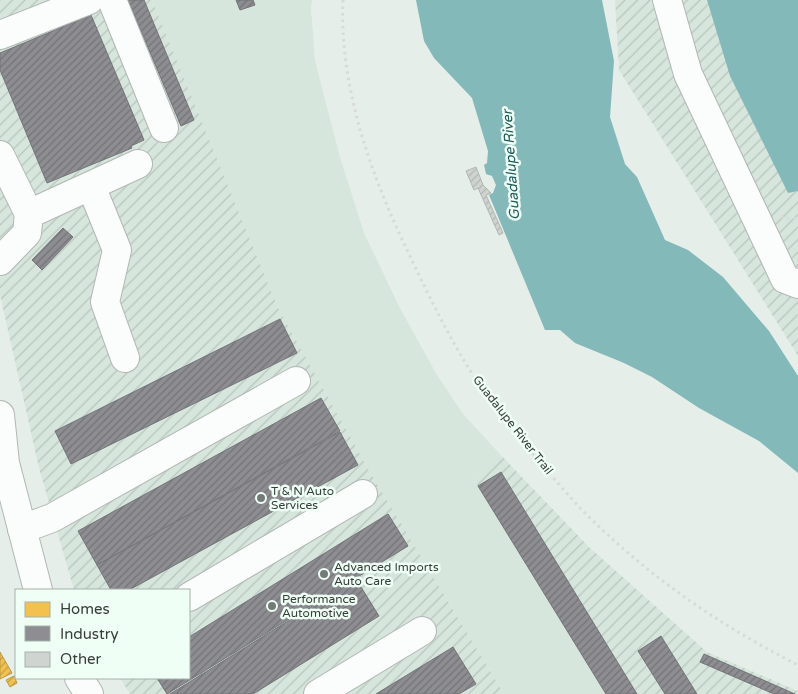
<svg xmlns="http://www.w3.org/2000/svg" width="798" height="694" font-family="'Varela Round',sans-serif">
<defs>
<pattern id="industrial-furrows" width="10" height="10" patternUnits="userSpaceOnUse" patternTransform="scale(1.25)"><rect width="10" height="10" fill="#d6e6dc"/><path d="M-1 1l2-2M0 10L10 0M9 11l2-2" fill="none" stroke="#b8c6be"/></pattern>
<pattern id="homes-hatch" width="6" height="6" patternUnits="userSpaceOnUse" patternTransform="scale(1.25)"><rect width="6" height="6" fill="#f2c14e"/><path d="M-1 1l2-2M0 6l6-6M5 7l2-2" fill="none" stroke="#c59e42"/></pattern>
<pattern id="industry-hatch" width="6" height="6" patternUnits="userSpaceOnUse" patternTransform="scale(1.25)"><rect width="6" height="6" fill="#8d8d92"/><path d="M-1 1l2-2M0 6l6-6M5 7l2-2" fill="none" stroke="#747478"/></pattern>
<pattern id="building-hatch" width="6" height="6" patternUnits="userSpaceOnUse" patternTransform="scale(1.25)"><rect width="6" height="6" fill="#cfd4d0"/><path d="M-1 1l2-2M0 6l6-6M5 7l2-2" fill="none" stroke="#b2b7b3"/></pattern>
</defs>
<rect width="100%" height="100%" fill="#e6eee9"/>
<path fill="#d6e6dc" d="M152,0H312L311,8L315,61L340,157L364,233L400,308L437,375L463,414L499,453L473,479L606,694H504L370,472L278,308Z"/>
<g fill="url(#industrial-furrows)">
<path d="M0,0H152L278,308L370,472L504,694H130L120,678H189V590H74L39,468L0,295Z"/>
<path d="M615,0H798V356L619,70Z"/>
<path d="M499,453L589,547L707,652L798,691V694H606L473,479Z"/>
</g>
<g fill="#83b9b8">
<path d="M416,0H602L614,61L610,117L625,164L637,177L665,240L688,250L723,277L769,331L798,376V473L759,441L699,408L652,377L624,363L575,343L560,330H545L489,195L493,193L496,185L492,176L486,174L484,165L487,163L488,151L472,98L434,58L424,41Z"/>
<path d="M707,0H798V191L788,193L730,76Z"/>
</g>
<g fill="url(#homes-hatch)" stroke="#ba9948">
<path d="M0,652L12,673L0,679Z"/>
<path d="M14,676L17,683L10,687L6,680Z"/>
</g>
<g fill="url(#industry-hatch)" stroke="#737578">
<path d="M128,0H144L194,120L181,126Z"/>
<path d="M236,0H253L255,5L240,10Z"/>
<path d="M91,15L144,140L131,146L132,148L47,183L0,70V53Z"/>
<path d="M63,228L73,237L42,270L32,260Z"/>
<path d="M280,319L297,353L71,464L55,431Z"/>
<path d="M321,398L340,431L97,565L78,531Z"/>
<path d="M340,432L358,465L129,590H111L97,565Z"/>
<path d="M501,472L637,694H606L478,486Z"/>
<path d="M388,514L408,546L167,694L157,678H189V637Z"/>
<path d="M356,579L379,616L253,694H170Z"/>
<path d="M661,636L697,694H665L638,651Z"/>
<path d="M453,647L476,684L459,694H376Z"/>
<path d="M704,654L795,694H774L700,662Z"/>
</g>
<path fill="url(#building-hatch)" stroke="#b2b8b3" d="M476,167L483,185L491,193L486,195L503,233L499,235L478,188L474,190L466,171Z"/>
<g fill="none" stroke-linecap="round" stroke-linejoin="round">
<g stroke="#b1b7b3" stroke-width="30">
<g id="minor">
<path d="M112,0L164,128"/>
<path d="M667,0L688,74L785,279L798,284"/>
<path d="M0,35L89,0"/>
<path d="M0,155L29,214L138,164"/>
<path d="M91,186L117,250L105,302L125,358"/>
<path d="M0,261L27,233L29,214"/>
<path d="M0,415L5,463L38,590"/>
<path d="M22,529L52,518L296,381"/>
<path d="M189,597L363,494"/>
<path d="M79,678L89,694"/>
<path d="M318,694L422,631"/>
</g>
</g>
<g stroke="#d8dad9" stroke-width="3" stroke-dasharray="2.5 4" stroke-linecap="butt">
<path d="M343,0C339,86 371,175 408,252C428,294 448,336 473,375C491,404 513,430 535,456C552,476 569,497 588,516C651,578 719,625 798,665"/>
<path d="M781,216L785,218L798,219"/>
</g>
<use href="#minor" stroke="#fbfcfc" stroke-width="28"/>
</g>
<g fill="#747b77" stroke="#effff5" stroke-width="2">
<circle cx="261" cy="498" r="5"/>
<circle cx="324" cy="574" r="5"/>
<circle cx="272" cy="606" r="5"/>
</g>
<g text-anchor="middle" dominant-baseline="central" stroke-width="5" stroke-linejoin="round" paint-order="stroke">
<g font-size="12" fill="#373d3a" stroke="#effff5">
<text transform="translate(513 425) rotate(52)">Guadalupe River Trail</text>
</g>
<g font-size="12" fill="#373d3a" stroke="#effff5" text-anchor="start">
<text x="271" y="491">T &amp; N Auto<tspan x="271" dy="14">Services</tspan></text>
<text x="334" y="567">Advanced Imports<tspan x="334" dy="14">Auto Care</tspan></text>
<text x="282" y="599">Performance<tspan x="282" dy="14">Automotive</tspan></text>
</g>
<g font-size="14" font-style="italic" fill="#1a595a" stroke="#effff5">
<text transform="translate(511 165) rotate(-94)">Guadalupe River</text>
</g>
</g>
<rect x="15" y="589" width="175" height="90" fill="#effff5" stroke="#a5b1aa"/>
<rect x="25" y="602" width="25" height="15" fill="#f2c14e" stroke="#a5b1aa"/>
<text x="60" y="614" font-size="15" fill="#373d3a">Homes</text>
<rect x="25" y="626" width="25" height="15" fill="#8d8d92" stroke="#a5b1aa"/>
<text x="60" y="639" font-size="15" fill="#373d3a">Industry</text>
<rect x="25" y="652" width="25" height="15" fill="#cfd4d0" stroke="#a5b1aa"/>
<text x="60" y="664" font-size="15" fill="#373d3a">Other</text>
</svg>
